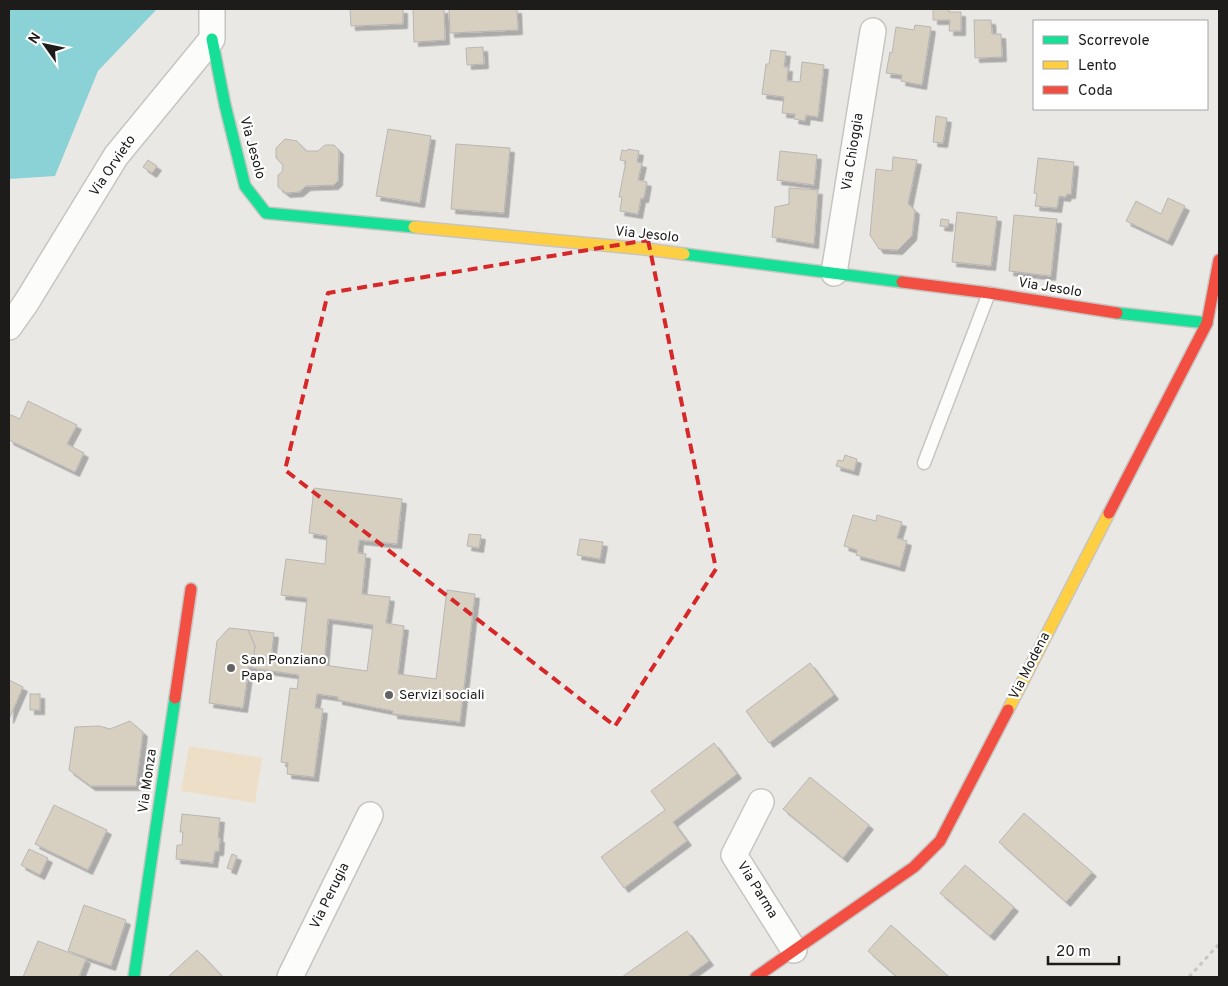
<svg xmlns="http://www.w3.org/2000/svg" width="1228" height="986" font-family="Overpass,sans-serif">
<defs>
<filter id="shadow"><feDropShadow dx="4.5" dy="4.5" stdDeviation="0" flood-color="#0004"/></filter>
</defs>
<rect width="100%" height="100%" fill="#eae8e5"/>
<path fill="#eddfc7" d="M189,746L262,758L255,803L181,791Z"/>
<path fill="#8bd2d6" d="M9,9H157L98,71L55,176L9,179Z"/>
<g fill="#d7cfc0" stroke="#b8b6b4" fill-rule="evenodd" filter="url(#shadow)">
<path d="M350,9H403V24L351,26Z"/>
<path d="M413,9H444L445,40L414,42Z"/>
<path d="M449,9H517L518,30L450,33Z"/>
<path d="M933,9H949V12H961V31H949L950,20H933Z"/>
<path d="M974,20H991L992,34H1001L1002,57L975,58Z"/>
<path d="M915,25L931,27L922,85L901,81L902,75L886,73L890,52L892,53L896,27L914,30Z"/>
<path d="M483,47L484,64L467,65L466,48Z"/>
<path d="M771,50L786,52L784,67H788L787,81L800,82L802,62L824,65L818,117L806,115L805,121L794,119L795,114L782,113L784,97L762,94L766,64H769Z"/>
<path d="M936,116L947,118L943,143L933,142Z"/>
<path d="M388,129L431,136L420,203L376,196Z"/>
<path d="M285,139L297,141L306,151H318L325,145H334L339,150L338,181L334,185L306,186L299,192L286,193L278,187V175L282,172L283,165L276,158V148Z"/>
<path d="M456,144L510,148L504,213L451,209Z"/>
<path d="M628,149L639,151L637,162L642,163L638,180L647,182L644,198H641L638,214L620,211L622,197H619L626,161L620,160L622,150L627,151Z"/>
<path d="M780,151L817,155L814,185L777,180Z"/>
<path d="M893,157L917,160L908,204L915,210L912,236L898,250L879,249L870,235L876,169L892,171Z"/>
<path d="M1038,158L1074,162L1071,194H1067L1066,197L1059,196L1057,208L1035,206L1037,194L1034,193Z"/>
<path d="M148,160L157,166L152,173L143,167Z"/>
<path d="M789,188L818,190L814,244L772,237L775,207L789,204Z"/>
<path d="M1168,198L1185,206L1168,241L1126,221L1136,201L1161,214Z"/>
<path d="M957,212L997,217L991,266L952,262Z"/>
<path d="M1014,215L1057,219L1051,276L1009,271Z"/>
<path d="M941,219L949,220L948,227L940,226Z"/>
<path d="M28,401L77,425L67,444L84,453L75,472L9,440V414L20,419Z"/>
<path d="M845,455L857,459L854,471L836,466L838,460L843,461Z"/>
<path d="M314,488L402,499L397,544L359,540L358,553L366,554L362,594L390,597L386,623L404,626L398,674L436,679L447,590L475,594L460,722L393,714V711L338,700V697L317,694L315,708L323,709L314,777L287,774L288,763L281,762L290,688L297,689L299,675L252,668L255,646L248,630L274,633L271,658L300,662L307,598L281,595L286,559L325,564L327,536L309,533ZM328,619L373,625L367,671L324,665Z"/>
<path d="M853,515L876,521L877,515L902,522L897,538L907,541L900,567L856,555L857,550L844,546Z"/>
<path d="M469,534L481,535L479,548L467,546Z"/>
<path d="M580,539L603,542L600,559L577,555Z"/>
<path d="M229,628L248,630L255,646L252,668L249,667L243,708L209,703L217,641Z"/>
<path d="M810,663L834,695L769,743L746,711Z"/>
<path d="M9,680L23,687L9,719Z"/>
<rect x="30" y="694" width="10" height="16"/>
<path d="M130,721L143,732L136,786H91L69,770L75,727L99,726L110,729Z"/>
<path d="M714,743L737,774L673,822L687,841L624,888L601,857L665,810L651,791Z"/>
<path d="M810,777L869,825L843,858L783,809Z"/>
<path d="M54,805L107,830L88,870L35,844Z"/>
<path d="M1024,813L1092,872L1066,902L999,842Z"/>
<path d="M182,814L220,818L218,838H220L219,851H215L213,863L176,859L177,845H182L183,832H180Z"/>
<path d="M29,849L48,858L40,875L21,865Z"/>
<path d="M232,854L237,856L232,870L227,868Z"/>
<path d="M965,865L1014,907L990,936L940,893Z"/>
<path d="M84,905L126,920L111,966L68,951Z"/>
<path d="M891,925L949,977H897L868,951Z"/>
<path d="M687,931L709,961L687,977H622Z"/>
<path d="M38,941L86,959L79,977H23Z"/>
<path d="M197,950L223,977H168Z"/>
</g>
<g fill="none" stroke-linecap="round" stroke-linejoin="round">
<g stroke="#c7c5c2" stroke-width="15">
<path id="lane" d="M924,463L989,293"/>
</g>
<g stroke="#c7c5c2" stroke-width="28">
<g id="street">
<path d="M834,273L873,31"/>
<path d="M9,327L26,303L116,156L212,39V9"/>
<path d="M761,802L734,855L794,950"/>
<path d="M290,977L370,815"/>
</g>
</g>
<g stroke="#c7c5c2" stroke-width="14">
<g id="fast">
<path d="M212,39L225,105L245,186L266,213L414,227"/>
<path d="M684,254L902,282"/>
<path d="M1117,313L1207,323"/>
<path d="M134,977L175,698"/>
</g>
</g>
<g stroke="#c7c5c2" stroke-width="14">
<g id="slow">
<path d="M414,227L645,249L684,254"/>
<path d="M1008,710L1109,513"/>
</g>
</g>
<g stroke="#c7c5c2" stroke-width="14">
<g id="jam">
<path d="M902,282L989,293L1117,313"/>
<path d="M1109,513L1207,323L1219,260"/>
<path d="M175,698L191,589"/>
<path d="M756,977L914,867L940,841L1008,710"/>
</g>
</g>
<path stroke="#c6c6c4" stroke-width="3" stroke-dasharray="4 4" stroke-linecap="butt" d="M1189,977L1219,944"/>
<use href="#lane" stroke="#fcfcfb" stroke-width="12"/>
<use href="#street" stroke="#fcfcfb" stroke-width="25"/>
<use href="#fast" stroke="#16e098" stroke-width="11"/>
<use href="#slow" stroke="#ffcf43" stroke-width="11"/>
<use href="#jam" stroke="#f24e42" stroke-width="11"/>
</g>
<path fill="none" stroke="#d62828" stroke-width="4" stroke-dasharray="10 6" stroke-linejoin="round" d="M648,240L716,569L615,726L285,470L328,293Z"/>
<g fill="#656361" stroke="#fff" stroke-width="2">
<circle cx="231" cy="668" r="5"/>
<circle cx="389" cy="695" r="5"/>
</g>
<g text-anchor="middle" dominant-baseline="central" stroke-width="4.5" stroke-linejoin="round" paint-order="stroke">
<g font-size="14" fill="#1d1c1a" stroke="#fff">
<text transform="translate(252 148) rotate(75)">Via Jesolo</text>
<text transform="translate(853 152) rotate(-81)">Via Chioggia</text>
<text transform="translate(113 166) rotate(-56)">Via Orvieto</text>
<text transform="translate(647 235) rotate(6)">Via Jesolo</text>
<text transform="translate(1050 288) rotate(9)">Via Jesolo</text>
<text transform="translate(1030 666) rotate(-63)">Via Modena</text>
<text transform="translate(148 781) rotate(-82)">Via Monza</text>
<text transform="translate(757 890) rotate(58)">Via Parma</text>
<text transform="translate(330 896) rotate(-64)">Via Perugia</text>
</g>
<g font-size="14" fill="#1d1c1a" stroke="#fff" text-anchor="start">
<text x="241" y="660">San Ponziano<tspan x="241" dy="16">Papa</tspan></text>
<text x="399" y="695">Servizi sociali</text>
</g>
</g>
<rect width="1228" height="986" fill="none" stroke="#1d1c1a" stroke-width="20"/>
<rect x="1033" y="20" width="175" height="90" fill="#ffffff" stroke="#a5a4a3"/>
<rect x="1043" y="36" width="25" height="8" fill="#16e098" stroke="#a5a4a3"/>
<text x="1078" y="45" font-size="15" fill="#1d1c1a">Scorrevole</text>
<rect x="1043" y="61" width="25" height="8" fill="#ffcf43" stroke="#a5a4a3"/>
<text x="1078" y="70" font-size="15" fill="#1d1c1a">Lento</text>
<rect x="1043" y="86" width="25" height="8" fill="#f24e42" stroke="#a5a4a3"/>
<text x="1078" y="95" font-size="15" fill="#1d1c1a">Coda</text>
<g transform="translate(45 45) rotate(303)" stroke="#ffffff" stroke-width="4" paint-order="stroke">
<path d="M0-4L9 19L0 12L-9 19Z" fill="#1d1c1a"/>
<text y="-8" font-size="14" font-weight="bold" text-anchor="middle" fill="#1d1c1a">N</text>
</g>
<path d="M1048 956v8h71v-8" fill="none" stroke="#1d1c1a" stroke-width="2.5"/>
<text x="1056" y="956" font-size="15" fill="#1d1c1a" stroke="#ffffff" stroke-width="4" paint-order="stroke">20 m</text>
</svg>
